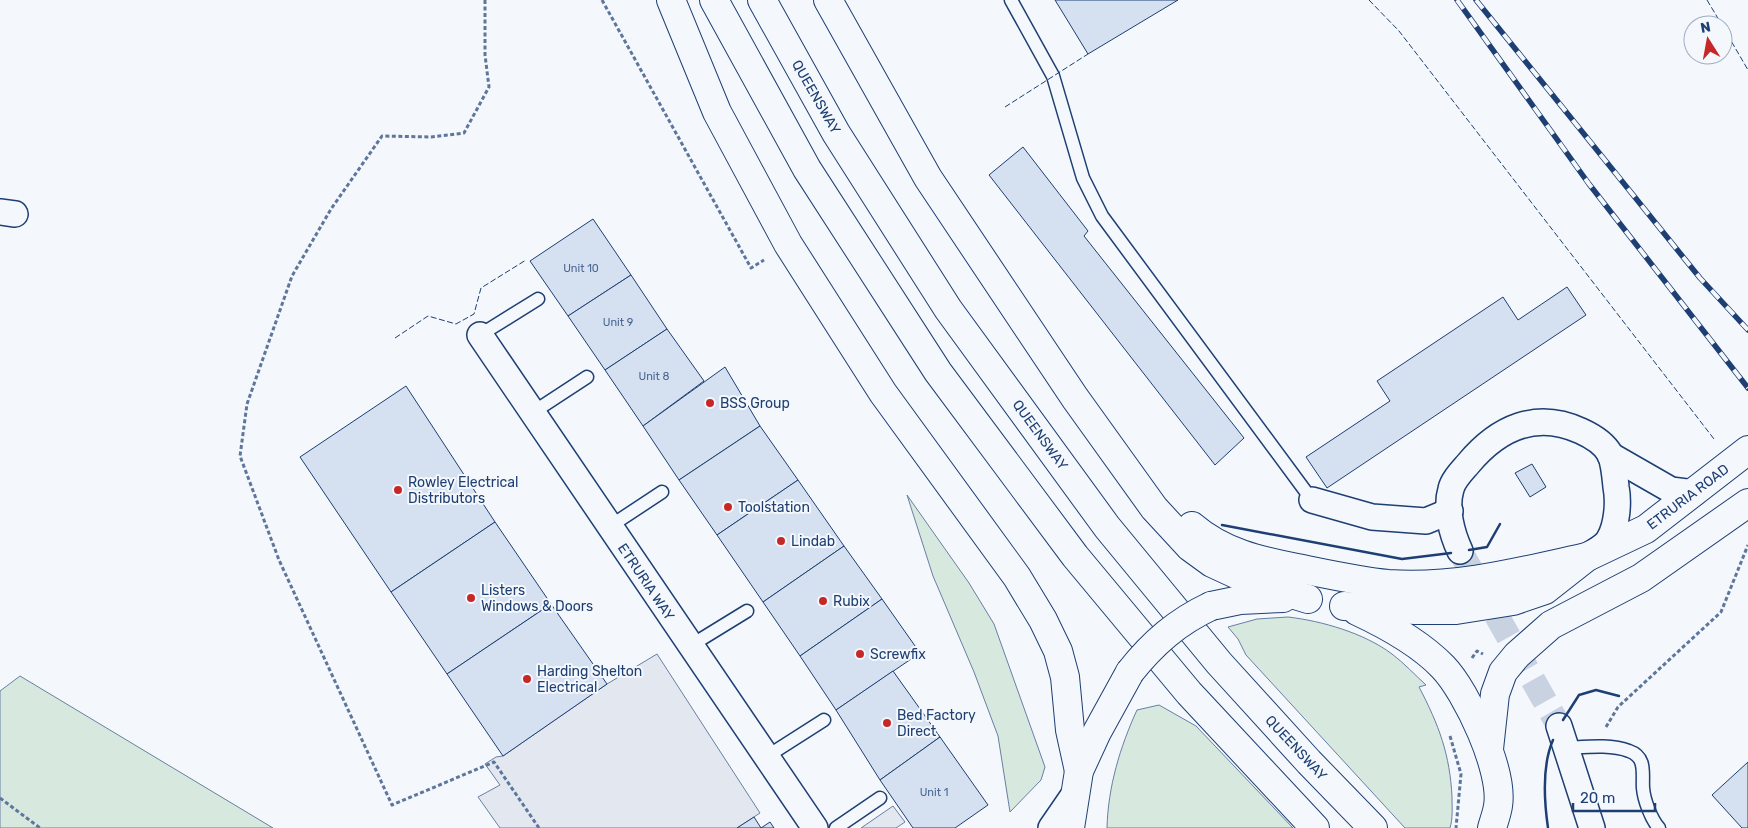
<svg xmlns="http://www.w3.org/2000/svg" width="1748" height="828" font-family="Rubik,sans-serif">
<rect width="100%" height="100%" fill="#f4f7fb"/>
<g fill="#d7e8df" stroke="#687fa3">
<path d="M907,495L969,583L994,624L1045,767L1041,780L1010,812L998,736L974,672L933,576Z"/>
<path d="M1288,617C1322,621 1364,633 1392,654C1404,663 1415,675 1426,685L1419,687C1439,725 1450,755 1452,797C1452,808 1453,818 1450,828H1405L1246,655L1238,639L1228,627L1257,619Z"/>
<path d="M20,676L273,828H0V691Z"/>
<path d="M1159,705L1196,726L1293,828H1107C1108,787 1120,747 1137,710Z"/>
</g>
<g fill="#e3e8f0" stroke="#687fa3">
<path d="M657,654L760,813L737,828H500L478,797L500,785L485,764L496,757L503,756L607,684Z"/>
<path d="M893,806L905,822L896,828H861Z"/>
</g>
<g fill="#d5e0f0" stroke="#1d3f73">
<path d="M1055,0H1178L1088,54Z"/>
<path d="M1023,147L1088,231L1084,236L1244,438L1215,465L989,175Z"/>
<path d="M593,219L631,275L568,316L530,261Z"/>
<path d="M631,275L667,329L605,370L568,316Z"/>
<path d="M1567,287L1586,315L1327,488L1306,457L1390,401L1377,381L1503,297L1518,320Z"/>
<path d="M667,329L704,381L643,426L605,370Z"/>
<path d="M725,367L760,426L679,480L643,426Z"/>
<path d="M406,386L495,522L391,592L300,457Z"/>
<path d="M760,426L798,480L717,535L679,480Z"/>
<path d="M1532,464L1546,487L1530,497L1515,473Z"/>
<path d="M798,480L844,546L763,602L717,535Z"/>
<path d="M495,522L551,604L447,674L391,592Z"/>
<path d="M844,546L882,599L800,656L763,602Z"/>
<path d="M882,599L920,653L836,710L800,656Z"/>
<path d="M551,604L607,684L503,756L447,674Z"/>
<path d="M893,671L940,737L880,780L836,710Z"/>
<path d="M940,737L988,805L955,828H913L880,780Z"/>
<path d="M1748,762V828H1742L1712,795Z"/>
<path d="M754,817L761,828L770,822L774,828H737Z"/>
</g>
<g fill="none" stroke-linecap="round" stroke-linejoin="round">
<path stroke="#c9d2e0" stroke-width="25" stroke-dasharray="25 12" stroke-linecap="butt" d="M1460,551L1559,726"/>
<g stroke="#1d3f73" stroke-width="15">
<g id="service">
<path d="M1011,0L1053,76L1083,178L1102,216L1312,500"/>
<path d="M480,335L538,299"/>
<path d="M532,413L587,377"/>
<path d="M609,527L662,492"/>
<path d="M690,646L747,611"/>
<path d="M1567,748C1586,747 1611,744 1629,751C1647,757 1642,774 1643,788C1644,800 1651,819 1659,828"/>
<path d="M766,757L824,720"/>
<path d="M836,828L880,798"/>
</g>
</g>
<g stroke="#1d3f73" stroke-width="28">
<g id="minor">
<path d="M0,212L15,214"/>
<path d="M480,335L815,828"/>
<path d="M1610,455L1671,490L1694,493"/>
<path d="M1312,500L1372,517L1426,521L1450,511"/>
<path d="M1460,551C1452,534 1445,509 1451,489C1453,480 1462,471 1468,464C1498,428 1536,410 1581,431C1592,436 1604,443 1610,454C1614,463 1615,477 1616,487C1619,502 1617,526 1609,539C1606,545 1597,550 1591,554"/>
<path d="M1559,726L1592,828"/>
<path d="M1051,828L1073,796"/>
</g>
</g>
<g stroke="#1d3f73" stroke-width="30">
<g id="trunk">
<path d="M671,0L717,112L788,244L883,393L1017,577L1043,620L1058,651L1065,677L1070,730L1079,771"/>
<path d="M714,0L807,169L938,372L1075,556L1189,693L1315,828"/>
<path d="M762,0L836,133L948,309L1107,527L1219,663L1309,762L1373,828"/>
<path d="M828,0L928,178L1075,398L1154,508L1190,547L1212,563L1253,582L1308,599"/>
<path d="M1192,526C1222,552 1260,561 1297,568C1327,574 1358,581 1388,584C1455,589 1523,571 1587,557"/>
<path d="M1211,606L1240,600L1283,598"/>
<path d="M1344,606L1415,610H1456L1513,601L1545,590L1587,557L1646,529L1748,450"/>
<path d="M1357,611C1387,625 1420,643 1443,667C1467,692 1504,771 1498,806C1497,813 1494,821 1492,828"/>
<path d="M1489,749L1495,694L1503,672L1517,655L1551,625L1641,578L1748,503"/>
<path d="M1070,828L1079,771L1097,732L1130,672"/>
</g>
</g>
<g stroke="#5e769c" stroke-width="3" stroke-dasharray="4 2.5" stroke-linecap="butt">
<path d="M485,0V55L489,87L464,133L431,137L382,136L331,209L292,276L247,404L240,456L279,560L392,805L494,762L539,828"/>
<path d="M602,0L751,268L764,260"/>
<path d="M1472,658L1477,651L1483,654"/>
<path d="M1606,727L1618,707L1721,612L1748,545"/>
<path d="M1450,736L1461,774L1456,828"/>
<path d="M0,798L40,828"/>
</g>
<use href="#service" stroke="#f4f7fb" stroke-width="12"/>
<use href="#minor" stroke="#f4f7fb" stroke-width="25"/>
<use href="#trunk" stroke="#f4f7fb" stroke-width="28"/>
<g stroke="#1d3f73" stroke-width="5.5">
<g id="rail">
<path d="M1457,0L1589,184L1748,388"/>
<path d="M1476,0L1700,278L1748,330"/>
</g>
</g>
<use href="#rail" stroke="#f4f7fb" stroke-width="4" stroke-dasharray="11" stroke-linecap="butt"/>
<g stroke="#1d3f73" stroke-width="30" stroke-linecap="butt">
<path id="trunk-bridge" d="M1130,672C1153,643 1177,622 1211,606"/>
</g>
<use href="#trunk-bridge" stroke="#f4f7fb" stroke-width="28"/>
<g stroke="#1d3f73" stroke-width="1" stroke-dasharray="6 2.5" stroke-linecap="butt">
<path d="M1369,0L1399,31L1714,439"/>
<path d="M1707,0L1722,25"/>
<path d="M1723,27L1748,70"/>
<path d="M1005,107L1088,54"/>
<path d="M395,338L428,316L456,324L474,314L481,288L526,260"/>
</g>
<g stroke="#1d3f73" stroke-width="2.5">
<path d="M1222,525L1402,559L1451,553"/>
<path d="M1469,550L1487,547L1500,524"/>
<path d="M1563,720L1579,695L1596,690L1619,696"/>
<path d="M1548,828C1544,800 1542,765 1553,740"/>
</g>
</g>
<g fill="#c62828" stroke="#f4f7fb" stroke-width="2">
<circle cx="710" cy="403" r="5"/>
<circle cx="398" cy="490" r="5"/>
<circle cx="728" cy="507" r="5"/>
<circle cx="781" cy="541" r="5"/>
<circle cx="471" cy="598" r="5"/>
<circle cx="823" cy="601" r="5"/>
<circle cx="860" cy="654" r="5"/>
<circle cx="527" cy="679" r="5"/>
<circle cx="887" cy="723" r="5"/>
</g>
<g text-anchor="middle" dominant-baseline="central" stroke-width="4" stroke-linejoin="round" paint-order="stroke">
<g font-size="11" fill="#4b6792">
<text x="581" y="268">Unit 10</text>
<text x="618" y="322">Unit 9</text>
<text x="654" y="376">Unit 8</text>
<text x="934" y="792">Unit 1</text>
</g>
<g font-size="14" fill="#1d3f73" stroke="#f4f7fb">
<text transform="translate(816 97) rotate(60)">QUEENSWAY</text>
<text transform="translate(1040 435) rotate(54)">QUEENSWAY</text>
<text transform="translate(1688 497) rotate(-37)">ETRURIA ROAD</text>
<text transform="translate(646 582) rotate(56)">ETRURIA WAY</text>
<text transform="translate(1296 748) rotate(47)">QUEENSWAY</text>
</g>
<g font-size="14" fill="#1d3f73" stroke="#f4f7fb" text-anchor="start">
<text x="720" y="403">BSS Group</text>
<text x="408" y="482">Rowley Electrical<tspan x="408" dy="16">Distributors</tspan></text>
<text x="738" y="507">Toolstation</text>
<text x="791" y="541">Lindab</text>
<text x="481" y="590">Listers<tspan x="481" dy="16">Windows &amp; Doors</tspan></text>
<text x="833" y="601">Rubix</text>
<text x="870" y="654">Screwfix</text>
<text x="537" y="671">Harding Shelton<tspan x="537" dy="16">Electrical</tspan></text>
<text x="897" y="715">Bed Factory<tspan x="897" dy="16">Direct</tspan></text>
</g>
</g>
<g transform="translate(1708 40) rotate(349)"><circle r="24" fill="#f4f7fb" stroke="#9eadc5"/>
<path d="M0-4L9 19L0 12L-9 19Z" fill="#c62828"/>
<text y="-8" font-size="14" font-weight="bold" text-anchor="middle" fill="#1d3f73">N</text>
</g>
<path d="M1573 803v8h82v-8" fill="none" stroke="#1d3f73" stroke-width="2.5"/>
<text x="1580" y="803" font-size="15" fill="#1d3f73" stroke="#f4f7fb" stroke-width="4" paint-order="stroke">20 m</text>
</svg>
